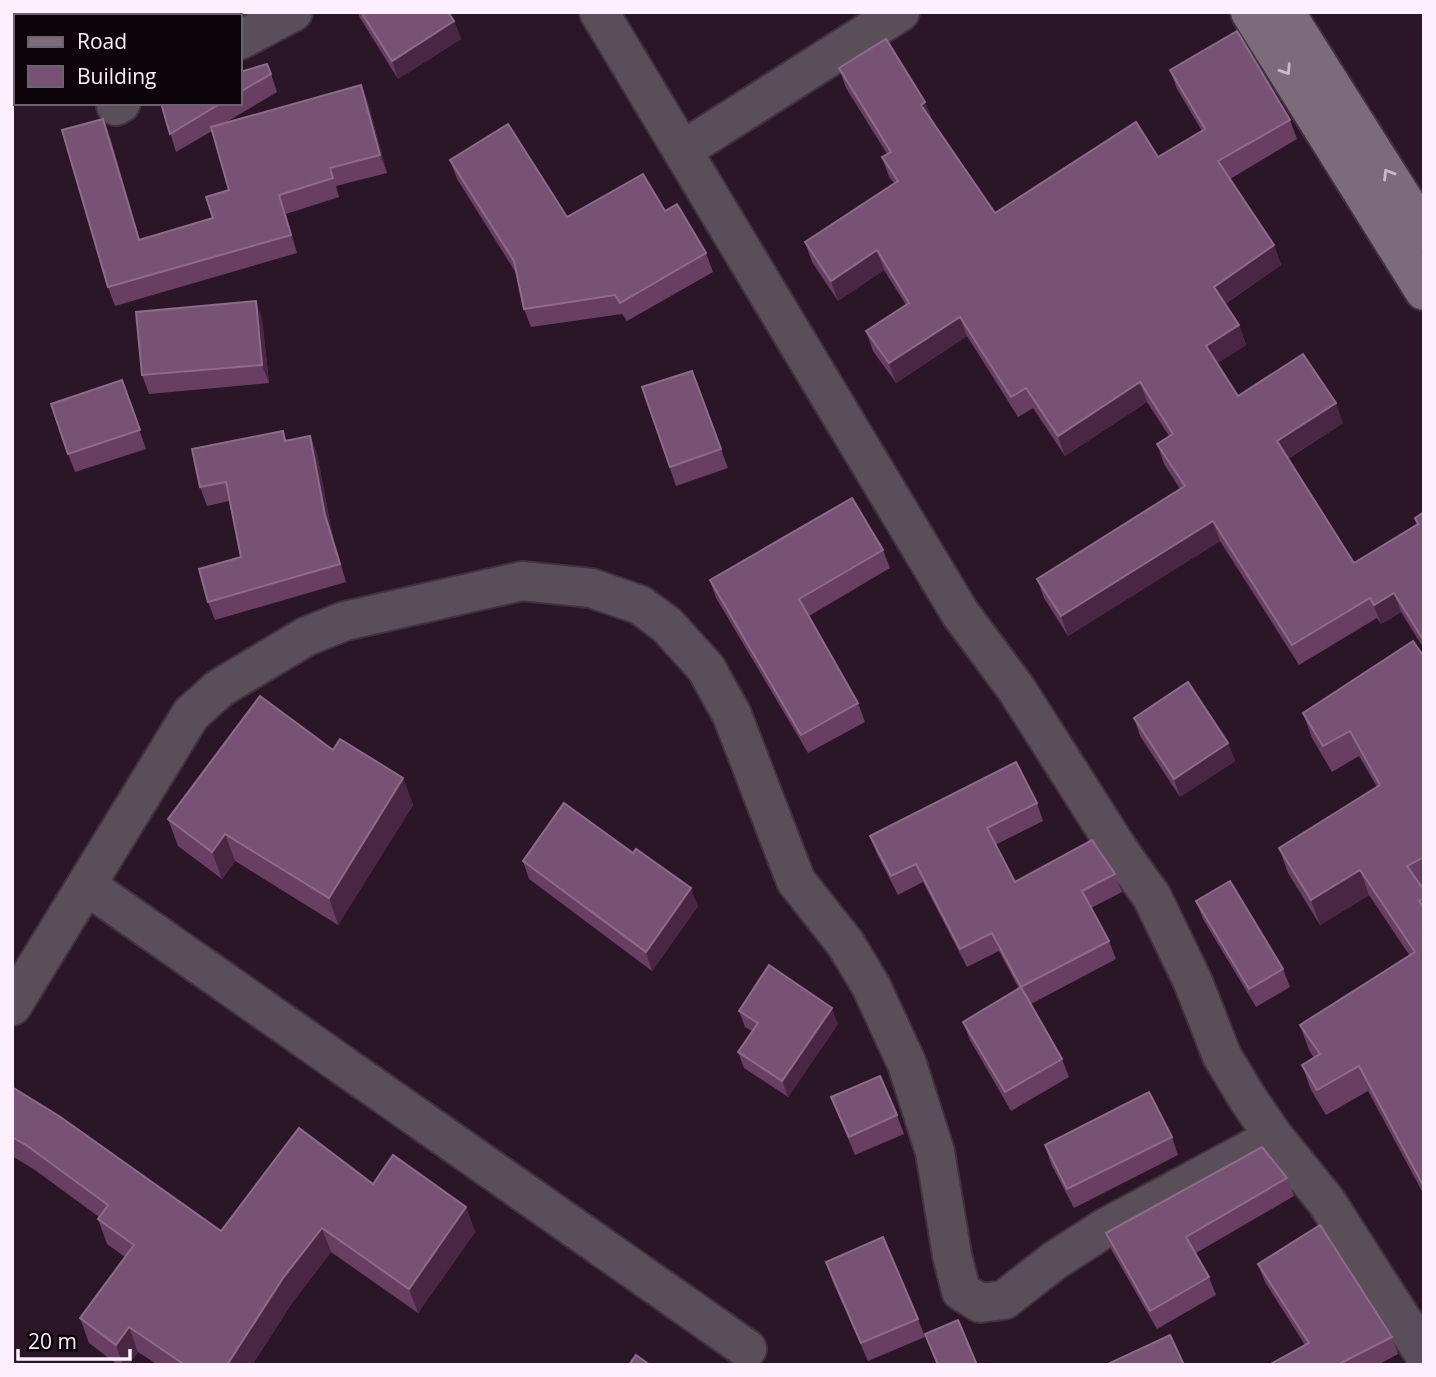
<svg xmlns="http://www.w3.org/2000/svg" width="1436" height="1377" font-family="'Open Sans',sans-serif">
<rect width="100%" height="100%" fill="#2a1627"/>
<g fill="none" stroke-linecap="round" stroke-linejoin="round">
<g stroke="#433040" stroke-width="42">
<g id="street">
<path d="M599,12L960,613L1017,690L1120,852L1152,897L1193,982L1222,1056L1248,1099L1274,1137L1326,1201L1424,1354"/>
<path d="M240,40L293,12"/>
<path d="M116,106L121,103"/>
<path d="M683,150L900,12"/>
<path d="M86,885L747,1349"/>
<path d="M12,1006L191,714L220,688L307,636L345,621L522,581L591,588L640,605L667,625L706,668L732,715L796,881L845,943L871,986L907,1064L935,1152L952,1255L961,1291L980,1303L1004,1300L1054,1261L1105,1228L1274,1137"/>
</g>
</g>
<g stroke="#433040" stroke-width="42">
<g id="secondary">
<path d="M1250,12L1424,291"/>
<path d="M1285,12L1424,232"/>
</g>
</g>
<use href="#street" stroke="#5a4f58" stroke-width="38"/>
<use href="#secondary" stroke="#7c6b79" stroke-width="38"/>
</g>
<g fill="#683f63">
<path d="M358,12H448L454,21L461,39L398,79L360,18Z"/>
<path d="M839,68L925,102L932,121L995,213L1158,157L1202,131L1177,89L1170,70L1290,120L1297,139L1230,179L1274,245L1281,265L1225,304L1239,325L1246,345L1217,363L1238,396L1343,423L1288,459L1354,563L1417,524L1415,518L1424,512V649L1401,612L1381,624L1377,618L1299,665L1220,541L1068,636L1044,598L1037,579L1180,489L1164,464L1157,444L1169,436L1147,402L1065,456L1033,408L1018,417L967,336L896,383L873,351L866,331L906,305L884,270L838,301L812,262L805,242L894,183L889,177L882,157L887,154L846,88Z"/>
<path d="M240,72L271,74L277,92L225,123L361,85L368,103L387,173L336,186L339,197L286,214L297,253L115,306L108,287L110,137L140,240L213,218L229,190L212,131L176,152L161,103H240Z"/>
<path d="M450,160L567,217L665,211L706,253L713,272L627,321L622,314L531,327L524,309L516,273L457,179Z"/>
<path d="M262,319L269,383L149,394L142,375Z"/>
<path d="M692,371L728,468L676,486L642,387Z"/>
<path d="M122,380L146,449L75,472L68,454Z"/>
<path d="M283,431L286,440L310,436L317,454L332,533L346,582L215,620L208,602L241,557L229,501L207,506L200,487Z"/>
<path d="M883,550L890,568L809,616L858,703L865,722L808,753L716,598L710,580Z"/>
<path d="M1424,657V887L1422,888L1424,890V1195L1368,1091L1326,1115L1311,1090L1302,1065L1314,1058L1309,1050L1300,1025L1410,956L1369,895L1320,925L1288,873L1279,848L1377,787L1359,756L1332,772L1312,738L1303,713Z"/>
<path d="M1134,718L1228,743L1235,761L1180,797L1140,736Z"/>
<path d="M403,778L413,805L338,925L235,861L222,879L178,846L168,819Z"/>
<path d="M1037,803L1043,821L995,845L1015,882L1115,874L1122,892L1091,908L1109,941L1116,959L1031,1004L1062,1059L1069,1077L1011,1111L970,1040L963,1022L1019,989L999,951L967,967L923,882L898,895L877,854L870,836Z"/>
<path d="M523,861L698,906L652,971L529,879Z"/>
<path d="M1196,901L1283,969L1290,987L1256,1007L1203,919Z"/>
<path d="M739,1011L838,1024L788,1097L744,1068L738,1052L752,1031L745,1027Z"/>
<path d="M12,1087L221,1231L373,1184L466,1207L475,1232L418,1313L331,1252L292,1303L252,1365H158L138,1352L129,1365H118L89,1343L80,1318L125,1257L107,1244L98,1219L99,1217L35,1170L12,1156Z"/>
<path d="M831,1097L897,1115L904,1134L855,1155L838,1115Z"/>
<path d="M1172,1137L1178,1155L1074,1208L1051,1164L1045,1145Z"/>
<path d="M1287,1178L1294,1196L1196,1253L1209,1277L1216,1295L1157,1329L1112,1251L1106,1233Z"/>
<path d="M826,1262L918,1319L925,1337L868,1361L832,1280Z"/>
<path d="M1258,1264L1392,1337L1398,1354L1378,1365H1269L1305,1345L1265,1282Z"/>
</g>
<g fill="#492744">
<path d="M454,21L461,39L398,79L392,61Z"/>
<path d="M361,85L368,103L387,173L380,155Z"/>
<path d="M925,102L932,122L921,105Z"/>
<path d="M103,119L110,137L145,258L139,240Z"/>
<path d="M279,195L286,214L297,253L291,235Z"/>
<path d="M1274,245L1281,265L1221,306L1214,287Z"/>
<path d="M877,250L884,270L838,301L831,281Z"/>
<path d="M256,301L262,319L269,383L262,365Z"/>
<path d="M960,317L967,336L896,383L889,363Z"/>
<path d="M1239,325L1246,345L1213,366L1206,346Z"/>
<path d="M1140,382L1147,402L1065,456L1058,436Z"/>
<path d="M1336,403L1343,423L1284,461L1277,441Z"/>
<path d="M310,436L317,454L332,533L346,582L325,515Z"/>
<path d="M1213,521L1220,541L1068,636L1061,616Z"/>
<path d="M1394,593L1401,612L1381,624L1374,605Z"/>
<path d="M1228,743L1235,761L1180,797L1174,779Z"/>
<path d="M403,778L413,805L338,925L329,898Z"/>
<path d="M225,834L235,861L222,879L212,852Z"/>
<path d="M1360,870L1369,895L1320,925L1311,900Z"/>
<path d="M691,888L698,906L652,971L646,952Z"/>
<path d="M832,1008L838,1024L788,1097L782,1081Z"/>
<path d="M466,1207L475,1232L418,1313L409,1289Z"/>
<path d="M322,1228L331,1252L292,1303L252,1365H227L283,1278Z"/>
<path d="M129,1327L138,1352L129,1365H123L116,1345Z"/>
</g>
<g fill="#785274" stroke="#8d6b89" stroke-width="2">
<path d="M361,12H448L454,21L392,61Z"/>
<path d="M1237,31L1290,120L1218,161L1274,245L1214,287L1239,325L1206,346L1238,396L1303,354L1336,403L1277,441L1354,563L1418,524L1415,518L1424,512V641L1394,593L1374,605L1370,598L1292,645L1213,521L1061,616L1037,579L1185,486L1157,444L1173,434L1140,382L1058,436L1026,388L1011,397L960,317L889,363L866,331L909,303L877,250L831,281L805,242L898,181L882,157L891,152L839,68L886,39L925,102L921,105L995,213L1136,122L1158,157L1205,129L1170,70Z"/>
<path d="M267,64L271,74L240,92V72Z"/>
<path d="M361,85L380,155L330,168L333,178L279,195L291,235L108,287L62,130L103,119L139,240L213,218L206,197L229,190L211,127Z"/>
<path d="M161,103H221L170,134Z"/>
<path d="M508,124L567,217L643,174L665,211L677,204L706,253L620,303L615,295L524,309L514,261L450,160Z"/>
<path d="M256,301L262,365L142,375L136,312Z"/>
<path d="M692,371L721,449L670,467L642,387Z"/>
<path d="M122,380L140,430L68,454L51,404Z"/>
<path d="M283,431L285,441L310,436L325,515L340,564L208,602L199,569L241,557L226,482L200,487L192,449Z"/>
<path d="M852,498L883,550L799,599L858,703L801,735L710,580Z"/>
<path d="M1413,641L1424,657V857L1407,866L1424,890V898L1419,901L1424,907V1187L1359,1066L1317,1090L1302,1065L1320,1054L1300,1025L1415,952L1360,870L1311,900L1279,848L1380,785L1350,731L1323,746L1303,713Z"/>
<path d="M1188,682L1228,743L1174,779L1134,718Z"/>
<path d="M260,696L333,750L340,739L403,778L329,898L225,834L212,852L168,819Z"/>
<path d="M1016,762L1037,803L987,828L1015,882L1092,840L1115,874L1082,891L1109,941L1021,987L992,933L960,949L916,864L891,876L870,836Z"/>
<path d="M564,803L633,853L636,849L691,888L646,952L523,861Z"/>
<path d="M1230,881L1283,969L1249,989L1196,901Z"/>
<path d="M769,965L832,1008L782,1081L738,1052L758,1023L739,1011Z"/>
<path d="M1021,987L1062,1059L1005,1092L963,1022Z"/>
<path d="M880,1076L897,1115L849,1137L831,1097Z"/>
<path d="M12,1087L59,1116L221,1231L299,1128L373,1184L393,1155L466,1207L409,1289L322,1228L283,1278L227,1365H185L129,1327L116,1345L80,1318L134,1245L98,1219L108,1205L26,1145L12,1137Z"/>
<path d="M1149,1092L1172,1137L1067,1189L1045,1145Z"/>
<path d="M1262,1147L1287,1178L1186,1237L1209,1277L1150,1311L1106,1233Z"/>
<path d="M1320,1225L1392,1337L1337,1365H1269L1309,1343L1258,1264Z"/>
<path d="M883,1237L918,1319L861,1343L826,1262Z"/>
<path d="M958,1320L977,1365H938L925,1334Z"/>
<path d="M1170,1335L1184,1365H1106Z"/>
<path d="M636,1355L650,1365H629Z"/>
</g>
<defs><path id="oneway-chevron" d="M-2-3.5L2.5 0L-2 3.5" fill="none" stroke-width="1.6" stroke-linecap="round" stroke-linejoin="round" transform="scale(1.75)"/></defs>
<g stroke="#c9bac7">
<use href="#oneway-chevron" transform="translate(1286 70) rotate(57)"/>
<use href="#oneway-chevron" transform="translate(1388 174) rotate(-121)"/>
</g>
<rect width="1436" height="1377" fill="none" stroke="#fdeffb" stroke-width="28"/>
<rect x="14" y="14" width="228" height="91" fill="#0d050c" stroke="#6d636c" stroke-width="2"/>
<rect x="28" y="37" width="35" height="10" fill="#7c6b79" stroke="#6d636c" stroke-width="2"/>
<text x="77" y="49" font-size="21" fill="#fdeffb">Road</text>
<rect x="28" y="66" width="35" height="21" fill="#785274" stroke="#6d636c" stroke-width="2"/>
<text x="77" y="84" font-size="21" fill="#fdeffb">Building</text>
<path d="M18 1349v10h112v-10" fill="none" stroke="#fdeffb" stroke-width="3.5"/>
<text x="28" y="1349" font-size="21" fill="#fdeffb" stroke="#0d050c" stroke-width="5" paint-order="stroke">20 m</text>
</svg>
